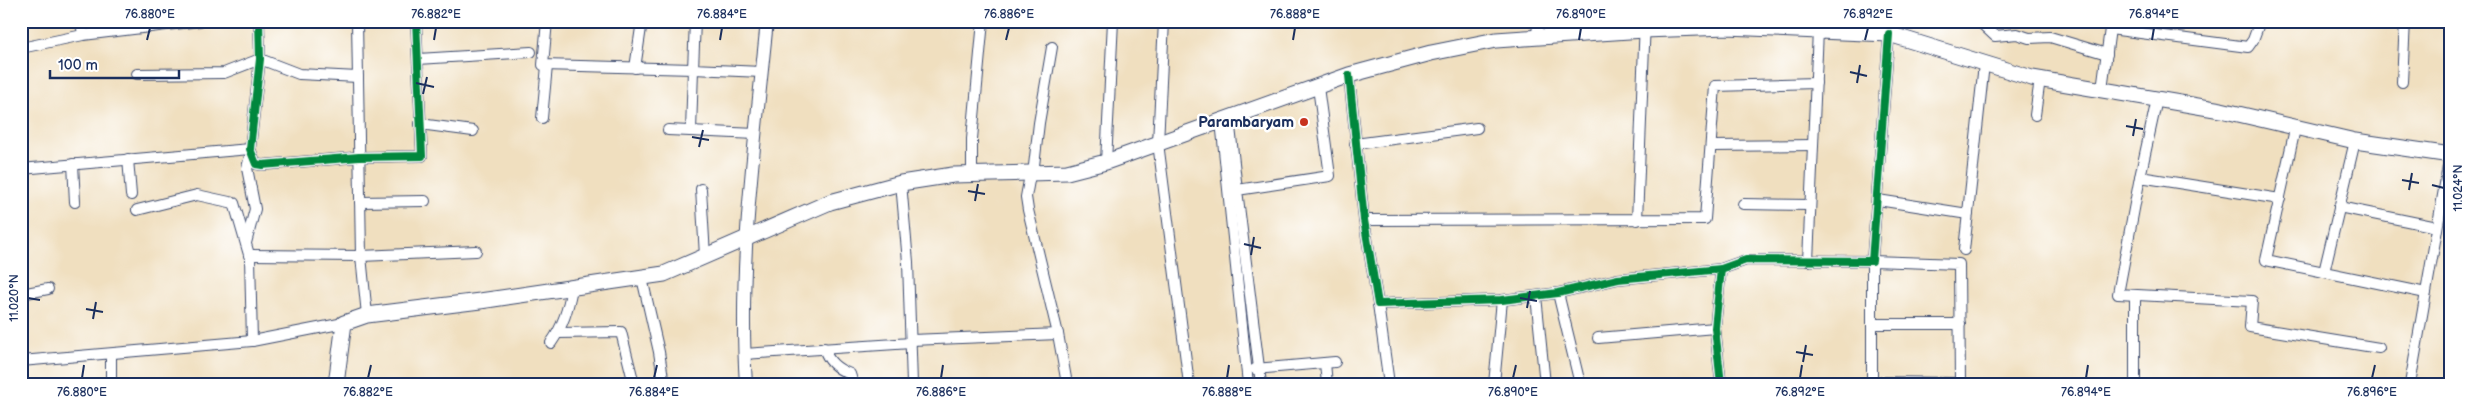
<svg xmlns="http://www.w3.org/2000/svg" width="2472" height="405" font-family="'Balsamiq Sans',sans-serif">
<rect width="100%" height="100%" fill="#fff"/>
<filter id="ink" filterUnits="userSpaceOnUse"><feTurbulence type="fractalNoise" baseFrequency=".02" numOctaves="2"/><feDisplacementMap in="SourceGraphic" scale="10" xChannelSelector="R" yChannelSelector="G"/><feConvolveMatrix kernelMatrix="1 2 1 2 8 2 1 2 1" color-interpolation-filters="sRGB"/></filter>
<filter id="wash" filterUnits="userSpaceOnUse"><feTurbulence type="fractalNoise" baseFrequency=".0096" numOctaves="4" result="noise"/><feDisplacementMap in="SourceGraphic" scale="20" xChannelSelector="R" yChannelSelector="G"/><feGaussianBlur stdDeviation="1.12" result="paint"/><feColorMatrix in="noise" values="0 0 0 0 0 0 0 0 0 0 0 0 0 0 0 0 0 1.4 0 .05"/><feComposite in="paint" operator="in"/></filter>
<g filter="url(#wash)">
<rect width="100%" height="100%" fill="#f0dfbf"/>
</g>
<g filter="url(#ink)">
<g fill="none" stroke-linecap="round" stroke-linejoin="round">
<g stroke="#3b496d" stroke-width="12">
<g id="minor">
<path d="M81,21L83,35"/>
<path d="M259,21L260,59L250,149L256,164L262,165L359,157L422,156L416,21"/>
<path d="M357,21L361,256L367,315"/>
<path d="M547,21L543,65L693,69L691,131"/>
<path d="M695,21L693,69L762,72"/>
<path d="M1164,21L1158,143L1189,384"/>
<path d="M1979,21L1995,36L2017,34L2029,38L2050,37L2107,54"/>
<path d="M2110,29L2248,47L2253,40L2260,21"/>
<path d="M1537,37L1538,21"/>
<path d="M21,48L83,35L200,21"/>
<path d="M418,59L531,52"/>
<path d="M635,68L642,21"/>
<path d="M137,74L224,73L260,59L299,74L358,77"/>
<path d="M1349,75L1364,220L1378,304L1502,300L1558,293L1618,279L1721,269"/>
<path d="M2402,82L2405,21"/>
<path d="M2102,89L2111,21"/>
<path d="M2157,99L2140,177L2280,199"/>
<path d="M2035,115L2040,79"/>
<path d="M542,118L547,66"/>
<path d="M1229,118L1237,190"/>
<path d="M1221,121L1248,384"/>
<path d="M420,124L473,131"/>
<path d="M2295,129L2266,260L2426,293"/>
<path d="M668,130L756,134"/>
<path d="M1355,144L1477,128"/>
<path d="M1712,146L1813,145"/>
<path d="M128,159L131,195"/>
<path d="M1106,162L1113,21"/>
<path d="M73,164L75,202"/>
<path d="M21,169L250,149"/>
<path d="M972,174V139L983,21"/>
<path d="M1033,174L1039,123L1052,47"/>
<path d="M1030,175L1026,197L1028,210L1058,334L1067,384"/>
<path d="M2140,177L2118,294L2252,301L2250,327L2379,348"/>
<path d="M901,183L908,262L912,384"/>
<path d="M701,189L705,256"/>
<path d="M1878,200L1968,214"/>
<path d="M360,202L425,201"/>
<path d="M1743,204L1810,205"/>
<path d="M2339,207L2437,227"/>
<path d="M137,210L197,195L234,203L250,258L252,341"/>
<path d="M1364,220L1705,219L1715,86L1816,83"/>
<path d="M1637,220L1645,21"/>
<path d="M246,243L255,209L247,168L251,152"/>
<path d="M1964,250L1984,64"/>
<path d="M249,255L361,256L476,251"/>
<path d="M1808,261L1818,30"/>
<path d="M2324,272L2355,141"/>
<path d="M642,278L659,352L664,384"/>
<path d="M1558,293L1580,384"/>
<path d="M21,294L48,289"/>
<path d="M1536,296L1545,384"/>
<path d="M2135,296V384"/>
<path d="M1378,304L1389,384"/>
<path d="M1872,324H1960"/>
<path d="M558,333L621,332L634,384"/>
<path d="M1598,338L1715,328"/>
<path d="M911,340L1058,334"/>
<path d="M551,343C563,326 568,309 572,288"/>
<path d="M824,348C828,362 837,369 850,374L853,384"/>
<path d="M111,354V384"/>
<path d="M744,354L911,343"/>
<path d="M21,361L252,341L344,323"/>
<path d="M1325,363L1327,384"/>
<path d="M1255,369L1335,362"/>
<path d="M1872,382L1960,383"/>
<path d="M1261,384L1237,190L1330,176L1318,87"/>
<path d="M1494,384L1502,300"/>
<path d="M1721,384L1715,328L1721,269L1746,260L1872,261L1889,34"/>
<path d="M1872,384V261L1959,264L1960,384"/>
<path d="M2410,384L2450,155"/>
</g>
</g>
<g stroke="#3b496d" stroke-width="14">
<path id="tertiary" d="M746,384C738,263 755,142 767,21"/>
</g>
<g stroke="#3b496d" stroke-width="17">
<path id="secondary" d="M336,384L344,323L367,315L480,301L664,274L830,202L901,183L953,175L1067,172L1106,162L1349,75L1431,53L1496,40L1644,30L1727,27L1889,34L2032,78L2221,110L2355,141L2451,155"/>
</g>
<use href="#minor" stroke="#fff" stroke-width="10"/>
<use href="#tertiary" stroke="#fff" stroke-width="12"/>
<use href="#secondary" stroke="#fff" stroke-width="15"/>
<g stroke="#fff" stroke-width="11">
<g id="cycleway">
<path d="M259,21L260,59L250,149L256,164L262,165L359,157L422,156L416,21"/>
<path d="M1349,75L1364,220L1378,304L1502,300L1558,293L1618,279L1721,269"/>
<path d="M1721,384L1715,328L1721,269L1746,260L1872,261L1889,34"/>
</g>
</g>
<use href="#cycleway" stroke="#00873e" stroke-width="8"/>
</g>
</g>
<path fill="none" stroke="#1b2f5e" stroke-width="2" d="M147,40L150,28M434,40L436,28M720,40L722,28M1006,40L1009,28M1293,40L1295,28M1579,40L1581,28M1865,40L1868,28M2152,40L2154,28M1850,72L1867,76M416,83L434,87M1857,83L1860,65M423,94L427,77M2126,126L2143,129M2133,136L2136,119M692,137L709,140M699,147L703,130M2402,180L2419,183M2432,185L2444,188M2409,190L2412,173M968,191L985,194M975,201L978,184M1244,244L1261,248M1251,255L1254,237M28,298L40,300M1520,298L1537,301M1527,308L1530,291M86,309L103,312M93,319L96,302M1796,352L1813,355M1803,362L1806,345M82,378L84,365M368,378L371,365M654,378L657,365M941,378L943,365M1227,378L1229,365M1513,378L1516,365M1800,378L1802,365M2086,378L2088,365M2372,378L2375,365"/>
<circle fill="#c8321e" stroke="#fff" stroke-width="2" cx="1304" cy="122" r="5"/>
<g text-anchor="middle" dominant-baseline="central" stroke-width="5" stroke-linejoin="round" paint-order="stroke">
<g font-size="15" font-weight="bold" fill="#1b2f5e" stroke="#fff" text-anchor="end">
<text x="1294" y="122">Parambaryam</text>
</g>
</g>
<rect width="2472" height="405" fill="none" stroke="#fff" stroke-width="55"/>
<path d="M50 70v8h129v-8" fill="none" stroke="#1b2f5e" stroke-width="2.5"/>
<text x="58" y="70" font-size="15" fill="#1b2f5e" stroke="#ffffff" stroke-width="4" paint-order="stroke">100 m</text>
<rect x="28" y="28" width="2416" height="350" fill="none" stroke="#1b2f5e" stroke-width="2"/>
<g font-size="12" text-anchor="middle" fill="#1b2f5e">
<text x="150" y="18">76.880°E</text>
<text x="436" y="18">76.882°E</text>
<text x="722" y="18">76.884°E</text>
<text x="1009" y="18">76.886°E</text>
<text x="1295" y="18">76.888°E</text>
<text x="1581" y="18">76.890°E</text>
<text x="1868" y="18">76.892°E</text>
<text x="2154" y="18">76.894°E</text>
<text transform="translate(2458 188) rotate(-90)" y="4">11.024°N</text>
<text transform="translate(14 298) rotate(-90)" y="4">11.020°N</text>
<text x="82" y="396">76.880°E</text>
<text x="368" y="396">76.882°E</text>
<text x="654" y="396">76.884°E</text>
<text x="941" y="396">76.886°E</text>
<text x="1227" y="396">76.888°E</text>
<text x="1513" y="396">76.890°E</text>
<text x="1800" y="396">76.892°E</text>
<text x="2086" y="396">76.894°E</text>
<text x="2372" y="396">76.896°E</text>
</g>
</svg>
